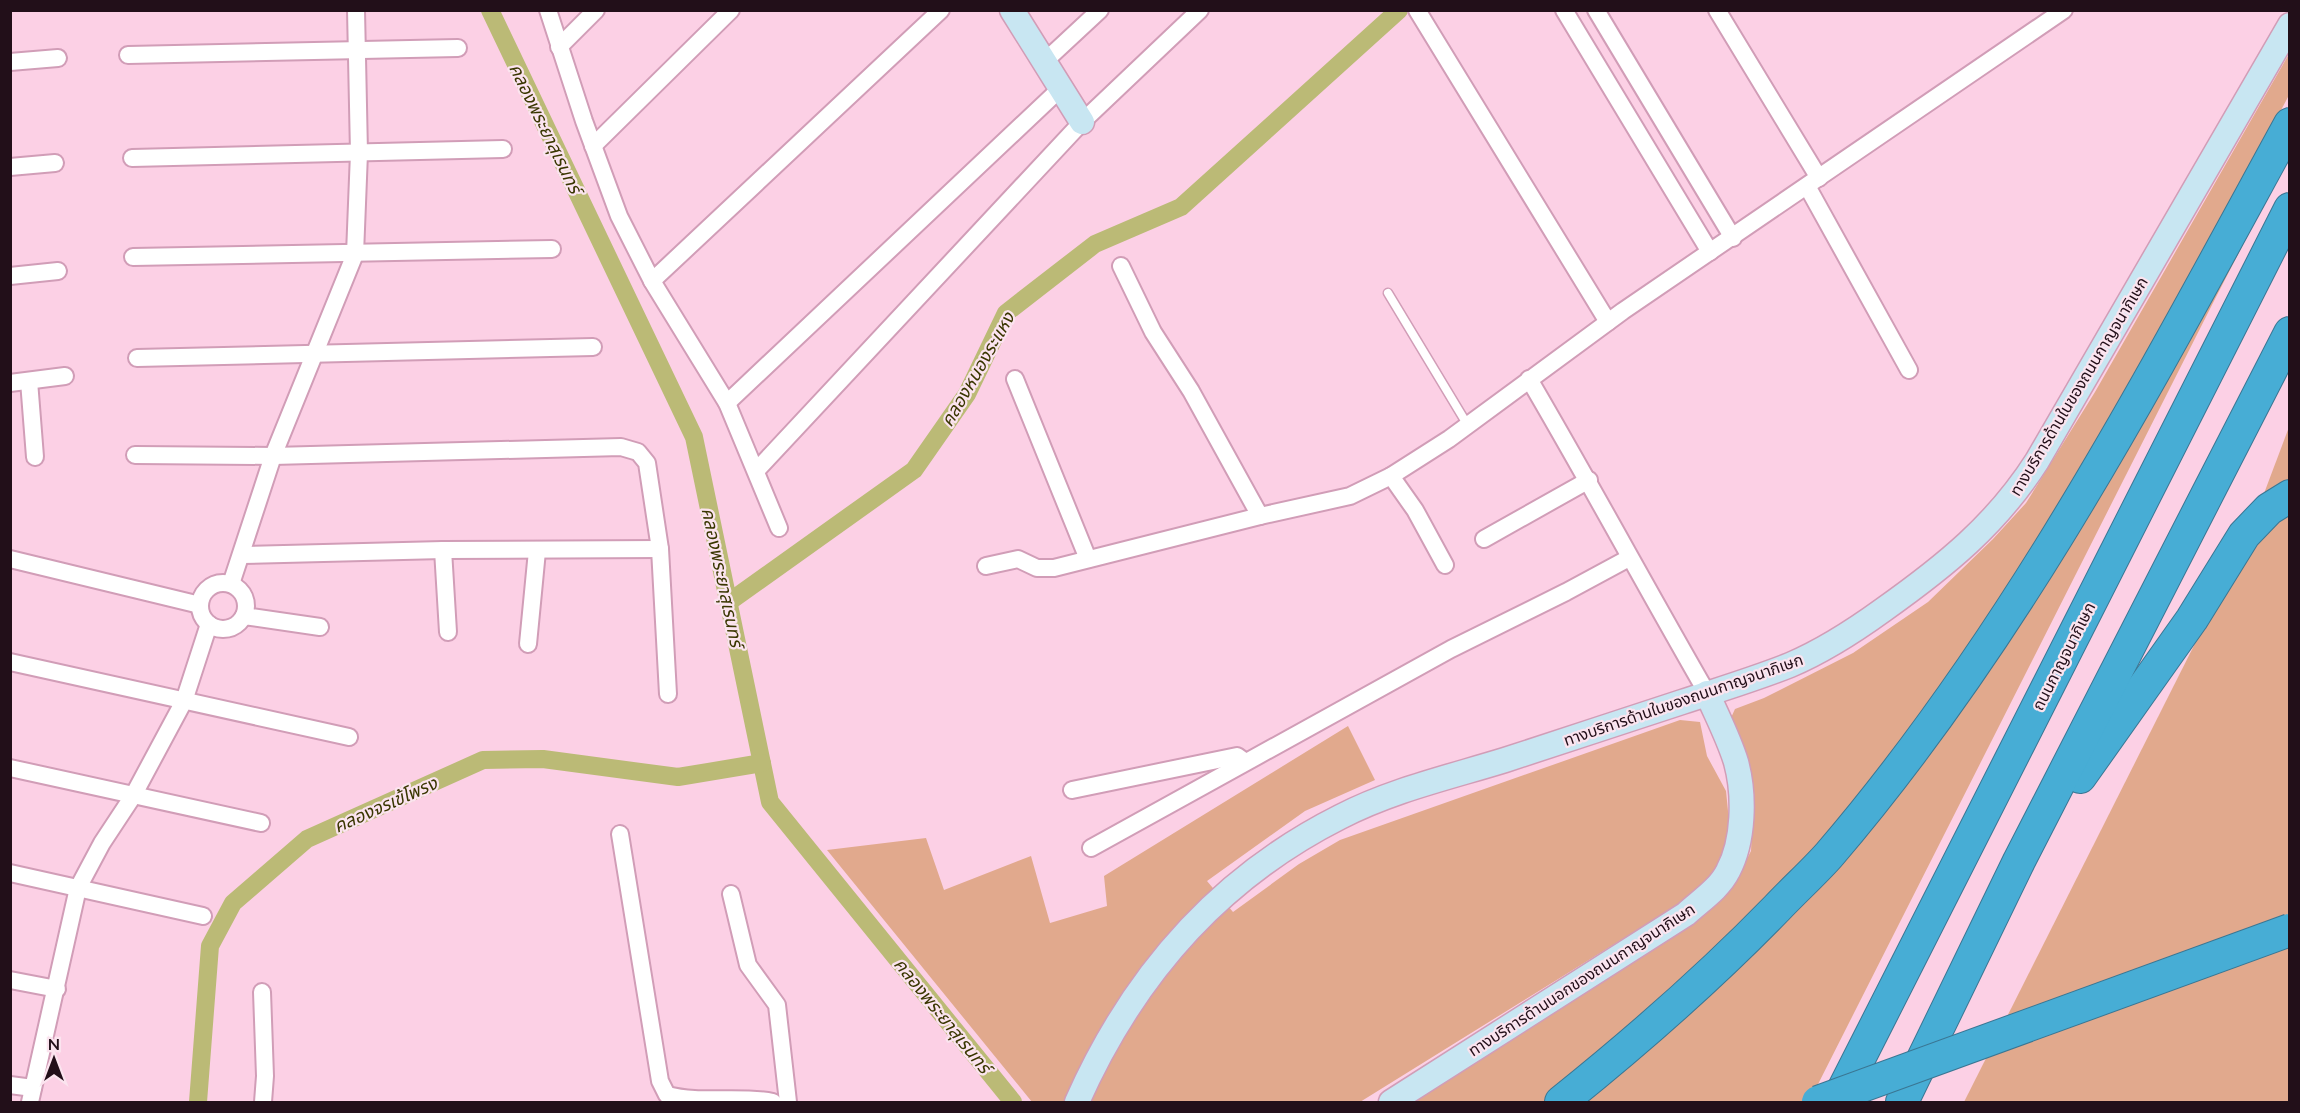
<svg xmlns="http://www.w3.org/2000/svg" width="2300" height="1113" font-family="Lato,'Noto Sans Thai',sans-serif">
<rect width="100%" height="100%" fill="#fcd0e5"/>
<g fill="#e1a98d">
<path d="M2289,54V95L2145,366L2013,628L2036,600L2277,179L2216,297L1809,1102H1410L1681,932L1736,880L1751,851L1753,806L1730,720L1735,709L1764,698L1853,653L1928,602L1993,539L2026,503L2095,392Z"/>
<path d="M2289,427V484L2257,512Z"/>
<path d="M2289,512V1102H1964L2227,580L2264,530Z"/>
<path d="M1680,720L1700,722L1707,756L1726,791L1729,821L1725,857L1700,891L1360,1102H1032L827,850L926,838L944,890L1031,856L1050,923L1107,906L1104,876L1348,726L1375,780L1305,811L1207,881L1233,912L1299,864L1340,840Z"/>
</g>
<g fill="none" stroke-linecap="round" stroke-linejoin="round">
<g stroke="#bbba76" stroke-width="18">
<path d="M490,10L694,437L770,802L1013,1102"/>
<path d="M729,602L914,470L967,394L1006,313L1095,244L1181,207L1399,10"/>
<path d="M198,1102L210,946L233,903L307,839L483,760L543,759L678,777L762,763"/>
</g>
<g stroke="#d19db7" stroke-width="11">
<path id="lane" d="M1388,293L1467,424"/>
</g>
<g stroke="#d19db7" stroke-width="20">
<g id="street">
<path d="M548,10L584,121L619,216L652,281L727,403L779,528"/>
<path d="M1417,10L1608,322"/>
<path d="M1564,10L1710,252"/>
<path d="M1596,10L1733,238"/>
<path d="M1717,10L1819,178"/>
<path d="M559,47L596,10"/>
<path d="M128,55L458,48"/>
<path d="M10,62L58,58"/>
<path d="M1044,62L1100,10"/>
<path d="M593,146L731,10"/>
<path d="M132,158L503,149"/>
<path d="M10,167L55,163"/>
<path d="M1807,186L1909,370"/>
<path d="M133,257L552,249"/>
<path d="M1121,266L1153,332L1191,391L1260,516"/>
<path d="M10,276L58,271"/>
<path d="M652,281L941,10"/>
<path d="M137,358L593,347"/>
<path d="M1015,379L1088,559"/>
<path d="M1529,379C1590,483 1647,589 1707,693"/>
<path d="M29,381L35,457"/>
<path d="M10,383L65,376"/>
<path d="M727,403L1061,88"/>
<path d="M135,455L273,456L621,447L638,452L647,463L660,549L668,694"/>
<path d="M756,471L1082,122L1200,10"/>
<path d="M1391,476L1415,510L1445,565"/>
<path d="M1484,539L1589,480"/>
<path d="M443,550L448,632"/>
<path d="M242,555L443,550L660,549"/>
<path d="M10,559L200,605"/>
<path d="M986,566L1018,559L1037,568H1054L1260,516L1350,496L1391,476L1449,439L1623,311L2064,10"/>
<circle cx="223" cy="606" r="23"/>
<path d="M231,584L273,456L355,254L359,153L356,10"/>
<path d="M244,616L320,627"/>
<path d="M528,644L537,551"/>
<path d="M10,662L349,737"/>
<path d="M10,768L261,823"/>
<path d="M1072,790L1237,756L1244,761"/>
<path d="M620,834L660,1081L667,1095C701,1104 738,1095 773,1102"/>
<path d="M1091,848L1451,649L1566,592L1629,558"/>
<path d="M10,873L203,916"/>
<path d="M731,894L748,965L777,1005L788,1102"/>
<path d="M10,980L57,989"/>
<path d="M262,992L265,1076L263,1102"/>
<path d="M10,1085L33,1088"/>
<path d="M30,1102L78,888L102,843L133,796L184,701L209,624"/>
</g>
</g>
<g stroke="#d19db7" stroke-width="27">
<g id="secondary">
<path d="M1012,10L1082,122"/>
<path d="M1077,1102C1132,978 1217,879 1340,817C1392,790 1450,777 1505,760C1564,741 1623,721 1682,702C1718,690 1755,679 1790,665C1823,651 1854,631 1883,610C1945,566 1996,525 2037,461L2290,25"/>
<path d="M1391,1102L1686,914C1700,901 1719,889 1728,871C1744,841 1745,795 1736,762C1729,739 1717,716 1707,693"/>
</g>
</g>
<g stroke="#3a7693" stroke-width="34">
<g id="highway">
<path d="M2080,777L2192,619L2244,535L2269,509L2290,496"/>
<path d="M1561,1102C1637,1041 1709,978 1777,908C1794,890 1813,873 1829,855C2017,636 2152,376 2290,124"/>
<path d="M1837,1102L2290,209"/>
<path d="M1902,1102L2019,861L2290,333"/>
</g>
</g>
<use href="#lane" stroke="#fff" stroke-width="8"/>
<use href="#street" stroke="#fff" stroke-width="16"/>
<use href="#secondary" stroke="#c8e6f2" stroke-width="24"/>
<use href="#highway" stroke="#47add5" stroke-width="32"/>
<g stroke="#3a7693" stroke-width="34" stroke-linecap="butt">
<path id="highway-bridge" d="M1818,1102L2290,930"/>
</g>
<use href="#highway-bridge" stroke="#47add5" stroke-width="32"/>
</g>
<g text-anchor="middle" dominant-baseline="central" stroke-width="4.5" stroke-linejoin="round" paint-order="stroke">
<g font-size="16" fill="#220f19" stroke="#fbe4ef">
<text transform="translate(2078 386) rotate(-59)">ทางบริการด้านในของถนนกาญจนาภิเษก</text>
<text transform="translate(2063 656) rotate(-63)">ถนนกาญจนาภิเษก</text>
<text transform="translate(1683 699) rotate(-19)">ทางบริการด้านในของถนนกาญจนาภิเษก</text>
<text transform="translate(1581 979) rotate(-33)">ทางบริการด้านนอกของถนนกาญจนาภิเษก</text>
</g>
<g font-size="18" font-style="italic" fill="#393600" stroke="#fbe4ef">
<text transform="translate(546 128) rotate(64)">คลองพระยาสุเรนทร์</text>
<text transform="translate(977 369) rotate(-60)">คลองหนองระแหง</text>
<text transform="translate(723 577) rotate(78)">คลองพระยาสุเรนทร์</text>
<text transform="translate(385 804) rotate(-24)">คลองจรเข้โพรง</text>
<text transform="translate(943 1015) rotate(51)">คลองพระยาสุเรนทร์</text>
</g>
</g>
<rect width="2300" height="1113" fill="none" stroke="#220f19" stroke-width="24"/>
<g transform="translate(54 1059)" stroke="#fbe4ef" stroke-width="4.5" paint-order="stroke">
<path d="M0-4.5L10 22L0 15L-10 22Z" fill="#220f19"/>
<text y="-9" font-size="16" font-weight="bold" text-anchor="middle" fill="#220f19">N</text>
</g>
</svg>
